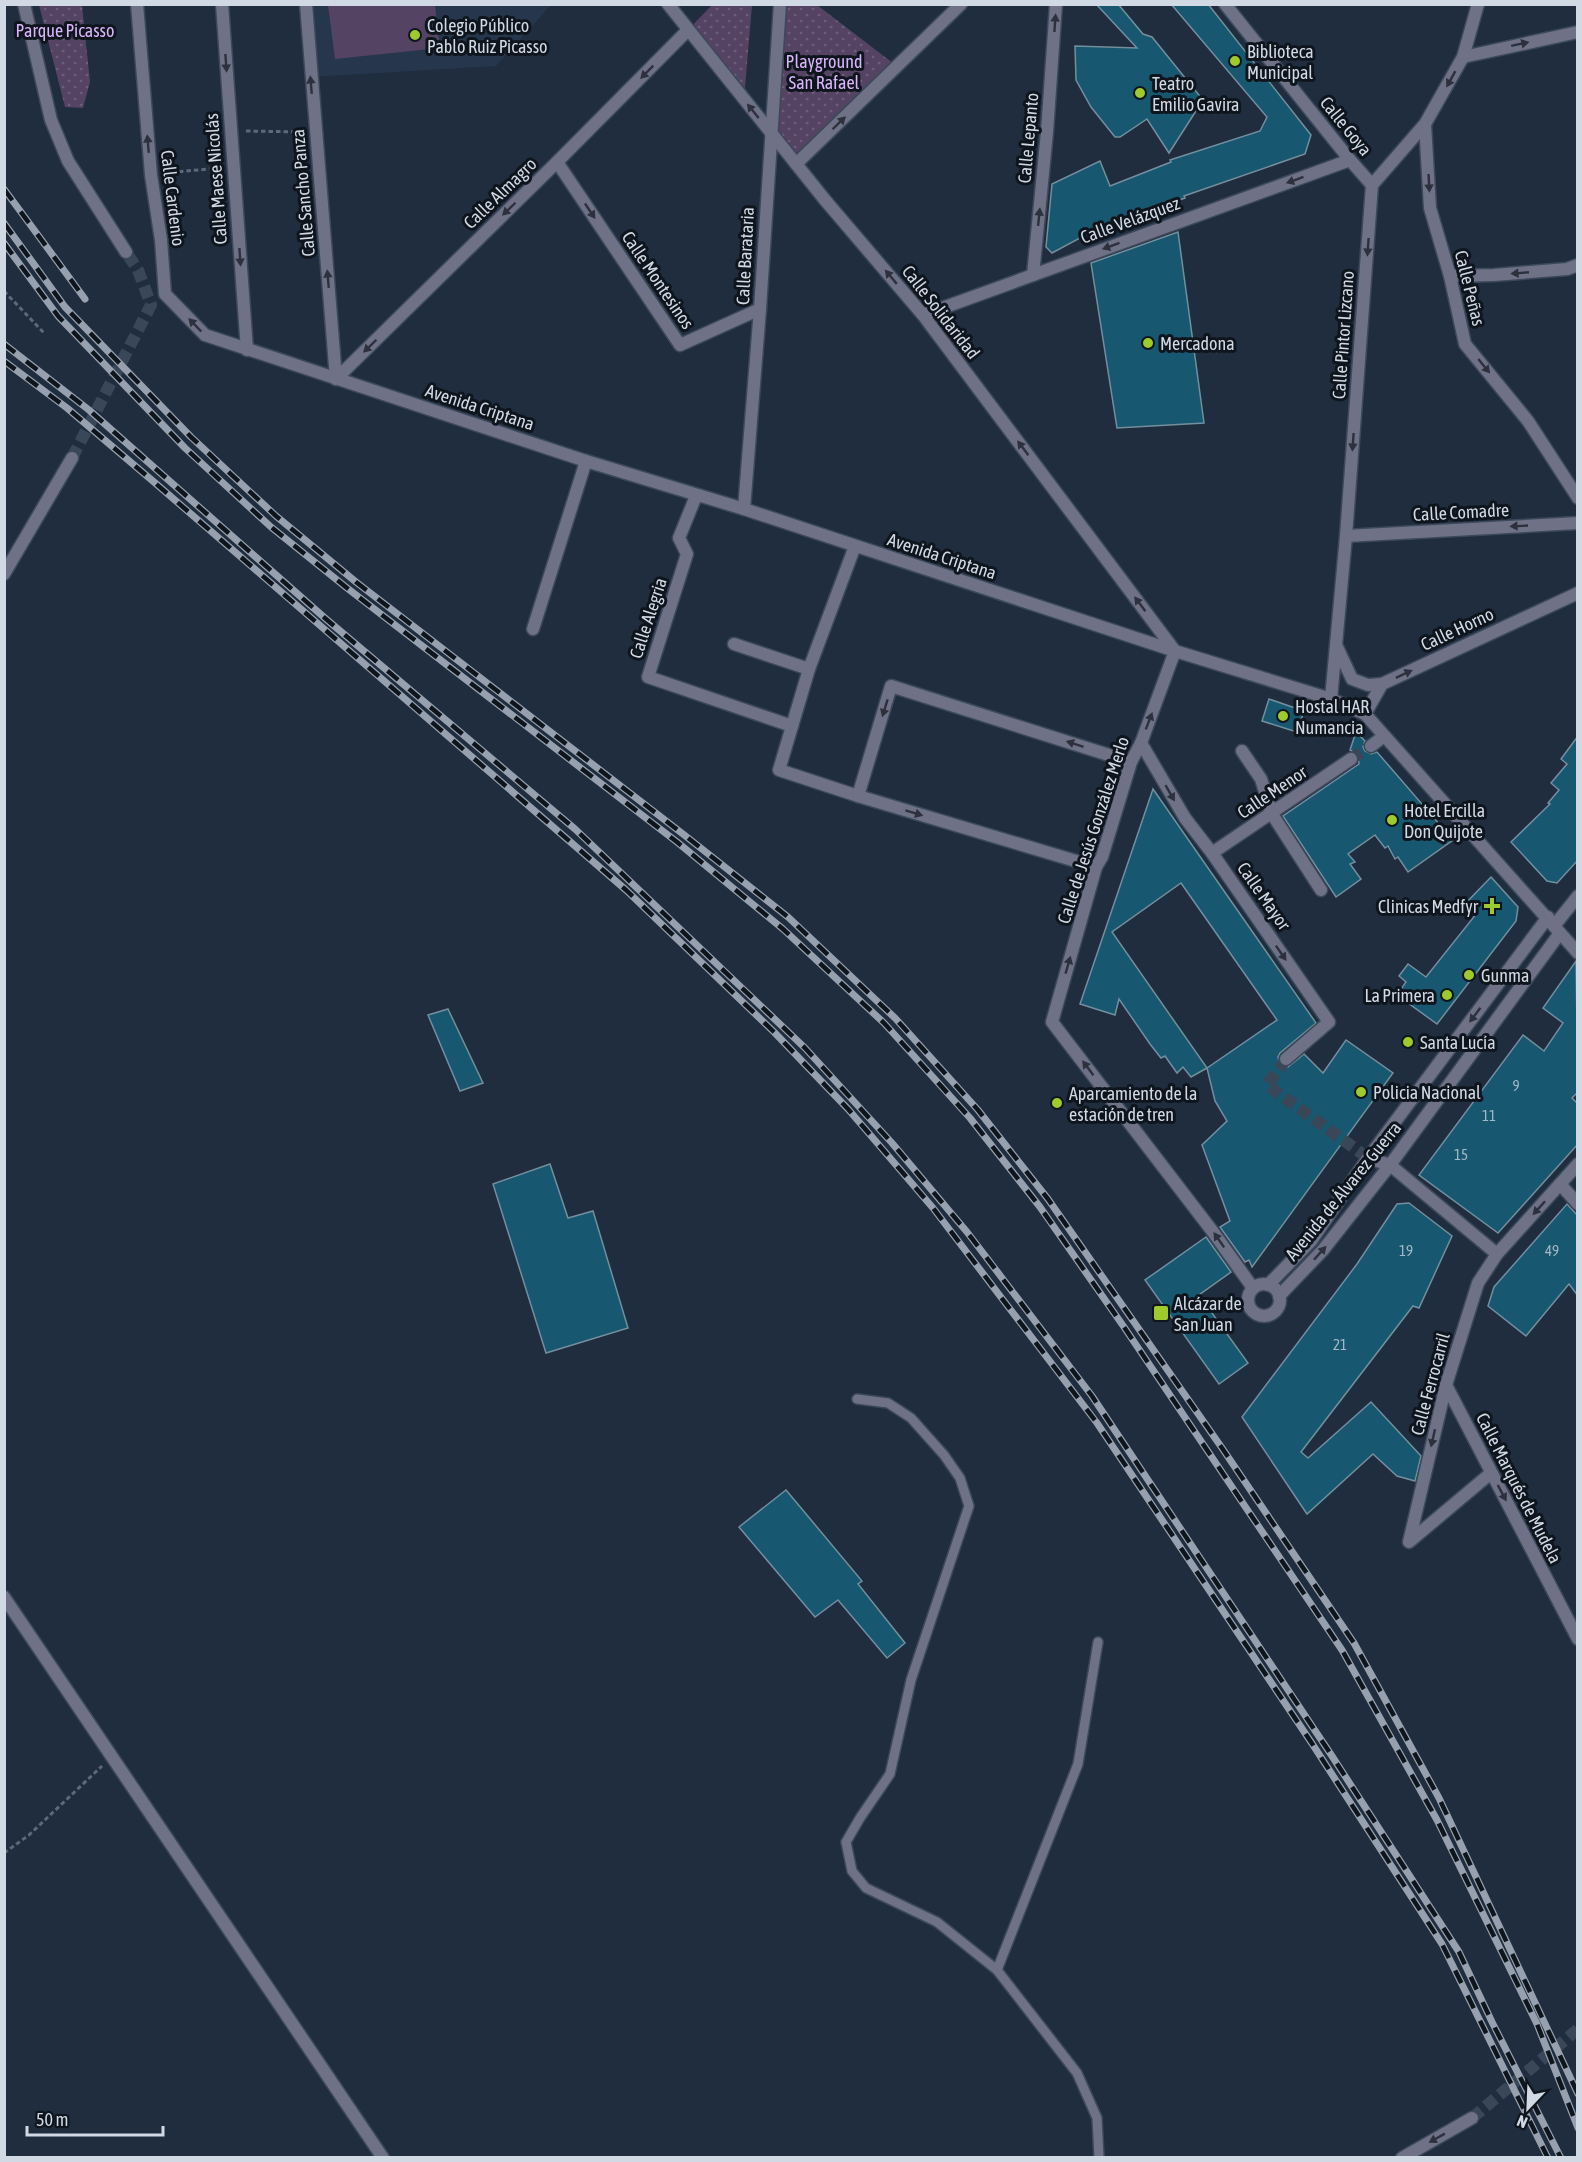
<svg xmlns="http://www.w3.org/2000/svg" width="1582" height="2162" font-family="'Asap Condensed',sans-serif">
<defs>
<pattern id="grass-dots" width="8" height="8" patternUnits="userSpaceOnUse" patternTransform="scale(1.5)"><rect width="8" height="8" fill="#554364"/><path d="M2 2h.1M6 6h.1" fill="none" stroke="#6c5e7a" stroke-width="1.8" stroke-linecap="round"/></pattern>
</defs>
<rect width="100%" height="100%" fill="#1f2d3f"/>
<path fill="#25364d" d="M306,5H551L496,66L311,77Z"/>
<g fill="url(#grass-dots)">
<path d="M39,5H82L90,82L83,108L65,107Z"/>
<path d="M712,5H752L744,99L688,30Z"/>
<path d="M780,5H817L898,67L796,164L771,132Z"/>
</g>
<path fill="#554364" d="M328,5H435L440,48L335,59Z"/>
<g fill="#185770" stroke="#738f9d" stroke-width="1.5" fill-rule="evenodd">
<path d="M1096,4H1118L1143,34L1152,37L1203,100L1169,153L1147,119L1120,137H1115L1091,107L1076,80L1075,46L1137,48Z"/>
<path d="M1171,4H1208L1311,135L1305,154L1184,196L1185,198L1081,234L1082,237L1052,253L1046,247L1052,184L1100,161L1110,186L1171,162L1170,160L1260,131L1267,117Z"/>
<path d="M1178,232L1204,423L1117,428L1091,263Z"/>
<path d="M1269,699L1304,711L1297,732L1262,721Z"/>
<path d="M1356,732L1365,741L1363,747L1365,751L1371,754L1377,752L1453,840L1408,872L1398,857L1395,859L1388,846L1385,848L1375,835L1348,854L1355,862L1350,864L1361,879L1336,897L1283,816L1359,764L1358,755L1350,750Z"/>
<path d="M1578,736V860L1557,883L1547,881L1511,842L1550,804L1548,803L1559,790L1551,783L1567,764L1561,759Z"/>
<path d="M1153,789L1316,1023L1280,1053L1278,1057L1279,1064L1288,1067L1304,1054L1323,1073L1346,1040L1393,1073L1252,1267L1249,1260L1245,1262L1220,1227L1230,1221L1202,1145L1227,1121L1215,1101L1207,1068L1191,1077L1183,1067L1177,1073L1165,1056L1161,1058L1150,1044L1119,999L1115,1015L1080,1004ZM1181,883L1277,1020L1207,1068L1112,932Z"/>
<path d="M1491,877L1518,907L1516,921L1437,1024L1397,995L1406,982L1399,976L1408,964L1426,977L1477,913L1465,904Z"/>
<path d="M1576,961L1578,1092L1572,1098L1578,1104V1144L1498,1233L1419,1175L1523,1035L1544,1051L1563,1023L1543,1008Z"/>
<path d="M448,1009L483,1083L460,1091L428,1015Z"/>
<path d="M550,1164L568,1218L593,1211L628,1328L546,1353L493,1184Z"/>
<path d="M1409,1203L1452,1236L1419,1308L1413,1306L1301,1452L1308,1458L1371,1402L1421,1456L1415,1481L1397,1476L1373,1454L1307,1514L1242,1417L1357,1264L1397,1204Z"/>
<path d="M1567,1204L1578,1216V1296L1569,1284L1526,1336L1488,1306L1494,1287Z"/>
<path d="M1206,1237L1231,1272L1199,1295L1248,1363L1219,1384L1145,1280Z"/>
<path d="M786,1490L862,1581L858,1584L905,1643L887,1658L838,1600L815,1617L739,1527Z"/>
</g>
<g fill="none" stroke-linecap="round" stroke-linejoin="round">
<g stroke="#3a4758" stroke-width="12" stroke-dasharray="12 6" stroke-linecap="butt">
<path d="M72,458L151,305L138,270L126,252"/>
<path d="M1351,759L1371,746"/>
<path d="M1286,1059L1267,1085L1368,1158"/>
<path d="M1472,2118L1578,2029"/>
</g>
<g stroke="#3b495a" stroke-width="12">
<g id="service">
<path d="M857,1399L888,1403L911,1418L944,1455L960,1478L969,1506L911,1680L890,1774L860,1818L846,1842L852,1871L866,1888L937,1922L997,1970L1077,2073L1097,2118L1099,2158"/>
<path d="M997,1970L1078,1764L1098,1642"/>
</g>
</g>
<g stroke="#3b495a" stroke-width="15">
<path id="pedestrian" d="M1554,926L1578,896"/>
</g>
<g stroke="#3b495a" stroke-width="15">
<g id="minor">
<path d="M24,4L51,120L68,161L126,252"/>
<path d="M137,4L151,175L161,240L165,294L205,335L586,461L744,509L1175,651L1331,699L1365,714L1578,953"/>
<path d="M222,4L247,350"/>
<path d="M306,4L336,379"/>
<path d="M668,4L825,200L923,315L1175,651L1141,743L1131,762L1102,857L1096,867L1052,1022L1213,1232L1253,1288"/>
<path d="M1225,4L1350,160L1372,185"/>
<path d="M1463,57L1578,32"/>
<path d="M1425,124L1430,208L1450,276L1465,344L1528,421L1578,498"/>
<path d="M557,162L680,345L760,309"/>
<path d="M796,164L961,4"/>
<path d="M1033,275L1047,132L1056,4"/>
<path d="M1450,276L1494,275L1567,269L1578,265"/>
<path d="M923,315L1350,160"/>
<path d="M336,379L557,162L688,30"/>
<path d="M696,496L679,538L687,554L648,677L792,726"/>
<path d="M744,509L760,309L780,4"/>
<path d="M1346,536L1578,523"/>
<path d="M855,546L809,669L779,770L858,796L1096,867"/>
<path d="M4,574L72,458"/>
<path d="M533,629L586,461"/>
<path d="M734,644L809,669"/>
<path d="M1337,647L1352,679L1368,685L1382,684"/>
<path d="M1331,699L1346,536L1372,185L1425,124L1463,57L1478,4"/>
<path d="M1365,714L1382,684L1578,593"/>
<path d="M1141,743L1185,818L1212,853L1329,1022L1286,1059"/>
<path d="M1371,746L1384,736"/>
<path d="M1242,751L1261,779L1272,814L1321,890"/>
<path d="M858,796L891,686L1131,762"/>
<path d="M1212,853L1351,759"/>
<path d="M1368,1158L1390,1165L1497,1254"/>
<path d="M1560,1184L1578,1204"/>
<circle cx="1264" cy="1300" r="16"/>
<path d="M1268,1285L1311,1241L1368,1158L1548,917"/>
<path d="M1279,1296L1323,1250L1390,1165L1560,933"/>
<path d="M1446,1385L1578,1639"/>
<path d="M1491,1473L1409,1542L1446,1385L1478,1283L1497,1254L1578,1164"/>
<path d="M1402,2158L1472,2118"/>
</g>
</g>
<g stroke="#3b495a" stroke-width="15">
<path id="tertiary" d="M4,1597L383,2158"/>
</g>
<g stroke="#5d6979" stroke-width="3" stroke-dasharray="4.5 3" stroke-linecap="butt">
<path d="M246,131L302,132"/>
<path d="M164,173L220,168"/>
<path d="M4,291L44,333"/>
<path d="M4,1853L29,1835L102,1766"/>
</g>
<use href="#service" stroke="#6f7187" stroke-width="9"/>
<use href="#pedestrian" stroke="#6f7187" stroke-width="12"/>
<use href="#minor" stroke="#6f7187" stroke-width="12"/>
<use href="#tertiary" stroke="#6f7187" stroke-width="12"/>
<g stroke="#96a0ae" stroke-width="7">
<g id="rail">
<path d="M4,189L85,299"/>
<path d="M4,223L65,307L191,437L276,516L356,582L683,834L788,917L895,1018L978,1110L1048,1199L1222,1448L1354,1643L1439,1798L1578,2094"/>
<path d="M4,243L58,316L185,448L271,527L347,588L677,842L783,929L884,1023L970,1118L1040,1207L1124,1327L1342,1650L1437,1820L1537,2024L1578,2128"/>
<path d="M4,344L89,410L326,619L575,829L805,1048L892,1143L967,1232L1092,1396L1332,1756L1459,1952L1492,2022L1561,2158"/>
<path d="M4,361L67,408L154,482L626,890L774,1032L848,1109L933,1208L1097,1423L1313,1745L1442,1944L1548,2158"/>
</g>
</g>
<use href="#rail" stroke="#0f151d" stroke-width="4.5" stroke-dasharray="14" stroke-linecap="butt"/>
</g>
<defs><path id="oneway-solid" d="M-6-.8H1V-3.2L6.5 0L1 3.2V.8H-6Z" transform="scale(1.5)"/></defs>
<g fill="#2c313d">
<use href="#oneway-solid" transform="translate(1055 23) rotate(-86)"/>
<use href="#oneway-solid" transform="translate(1520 44) rotate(-12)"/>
<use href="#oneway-solid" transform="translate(226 63) rotate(86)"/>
<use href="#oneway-solid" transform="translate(647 72) rotate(135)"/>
<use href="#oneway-solid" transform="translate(1451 79) rotate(119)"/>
<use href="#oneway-solid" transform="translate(311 85) rotate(-95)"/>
<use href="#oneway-solid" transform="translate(753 111) rotate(-129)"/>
<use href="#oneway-solid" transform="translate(839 123) rotate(-44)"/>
<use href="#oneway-solid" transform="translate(148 144) rotate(-95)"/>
<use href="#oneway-solid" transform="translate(1295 180) rotate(160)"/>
<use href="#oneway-solid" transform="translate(1429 183) rotate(87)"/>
<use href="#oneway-solid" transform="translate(509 209) rotate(136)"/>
<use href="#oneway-solid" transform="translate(590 211) rotate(56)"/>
<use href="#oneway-solid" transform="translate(1039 217) rotate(-84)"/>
<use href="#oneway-solid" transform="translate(1111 246) rotate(160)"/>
<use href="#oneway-solid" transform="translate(1368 247) rotate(94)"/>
<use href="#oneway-solid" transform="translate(240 257) rotate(86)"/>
<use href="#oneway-solid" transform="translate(1520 273) rotate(175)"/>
<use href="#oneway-solid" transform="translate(891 277) rotate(-130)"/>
<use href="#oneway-solid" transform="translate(328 279) rotate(-95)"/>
<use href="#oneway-solid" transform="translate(195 325) rotate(-134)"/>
<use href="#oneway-solid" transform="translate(370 346) rotate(136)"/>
<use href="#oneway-solid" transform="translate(1484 366) rotate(51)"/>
<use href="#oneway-solid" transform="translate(1353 442) rotate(94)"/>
<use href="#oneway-solid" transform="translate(1023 448) rotate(-127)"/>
<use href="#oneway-solid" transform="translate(1519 526) rotate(177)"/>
<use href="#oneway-solid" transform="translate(1140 604) rotate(-127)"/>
<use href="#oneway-solid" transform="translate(1404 674) rotate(-25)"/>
<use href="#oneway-solid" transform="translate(885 708) rotate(107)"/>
<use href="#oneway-solid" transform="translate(1149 721) rotate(-69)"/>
<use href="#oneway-solid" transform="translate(1075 744) rotate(-162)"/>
<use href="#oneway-solid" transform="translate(1170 793) rotate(60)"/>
<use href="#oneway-solid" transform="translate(914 813) rotate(17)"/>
<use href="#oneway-solid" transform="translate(1281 953) rotate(55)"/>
<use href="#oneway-solid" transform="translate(1068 965) rotate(-74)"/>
<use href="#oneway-solid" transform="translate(1475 1015) rotate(127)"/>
<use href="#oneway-solid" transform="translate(1088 1068) rotate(-127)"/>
<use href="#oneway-solid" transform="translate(1539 1208) rotate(132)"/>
<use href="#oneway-solid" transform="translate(1219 1240) rotate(-125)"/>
<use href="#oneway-solid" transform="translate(1320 1253) rotate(-48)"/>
<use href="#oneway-solid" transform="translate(1433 1438) rotate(103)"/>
<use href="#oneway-solid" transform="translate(1502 1493) rotate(62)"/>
<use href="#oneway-solid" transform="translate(1437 2138) rotate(151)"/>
</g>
<g fill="#9fca2d" stroke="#0f151d" stroke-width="2">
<circle cx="415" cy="35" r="6"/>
<circle cx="1235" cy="61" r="6"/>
<circle cx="1140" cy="93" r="6"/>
<circle cx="1148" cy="343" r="6"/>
<circle cx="1283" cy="716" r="6"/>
<circle cx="1392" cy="820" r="6"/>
<path d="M1489 897h6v6h6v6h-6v6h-6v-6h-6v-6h6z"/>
<circle cx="1469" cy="975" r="6"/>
<circle cx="1447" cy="995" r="6"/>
<circle cx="1408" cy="1042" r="6"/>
<circle cx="1361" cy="1092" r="6"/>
<circle cx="1057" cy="1103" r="6"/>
<rect x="1153" y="1305" width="16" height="16" rx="3"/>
</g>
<g text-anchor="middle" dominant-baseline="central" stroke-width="6" stroke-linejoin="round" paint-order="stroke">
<g font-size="15" fill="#a3b8c8">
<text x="1516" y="1085">9</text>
<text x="1489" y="1115">11</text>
<text x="1461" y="1154">15</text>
<text x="1406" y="1250">19</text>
<text x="1552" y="1250">49</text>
<text x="1340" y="1344">21</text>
</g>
<g font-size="18" fill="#d1d9e5" stroke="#0f151d" text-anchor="start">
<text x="427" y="25">Colegio Público<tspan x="427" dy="21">Pablo Ruiz Picasso</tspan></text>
<text x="1247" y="51">Biblioteca<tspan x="1247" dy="21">Municipal</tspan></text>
<text x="1152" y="83">Teatro<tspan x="1152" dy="21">Emilio Gavira</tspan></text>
<text x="1160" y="343">Mercadona</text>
<text x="1295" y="706">Hostal HAR<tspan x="1295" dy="21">Numancia</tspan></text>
<text x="1404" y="810">Hotel Ercilla<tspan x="1404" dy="21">Don Quijote</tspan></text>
<text x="1478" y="906" text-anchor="end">Clinicas Medfyr</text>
<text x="1481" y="975">Gunma</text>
<text x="1435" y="995" text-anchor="end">La Primera</text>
<text x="1420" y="1042">Santa Lucía</text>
<text x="1373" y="1092">Policia Nacional</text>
<text x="1069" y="1093">Aparcamiento de la<tspan x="1069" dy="21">estación de tren</tspan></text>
<text x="1174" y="1303">Alcázar de<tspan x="1174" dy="21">San Juan</tspan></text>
</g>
<g font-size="18" fill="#dbb5fc" stroke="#0f151d">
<text x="65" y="30">Parque Picasso</text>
<text x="824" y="61">Playground<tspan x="824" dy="21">San Rafael</tspan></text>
</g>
<g font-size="18" fill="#d1d9e5" stroke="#0f151d">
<text transform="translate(1346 126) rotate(51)">Calle Goya</text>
<text transform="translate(1028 138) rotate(-85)">Calle Lepanto</text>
<text transform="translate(216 179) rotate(-94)">Calle Maese Nicolás</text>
<text transform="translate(303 193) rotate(-95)">Calle Sancho Panza</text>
<text transform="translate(500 193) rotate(-44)">Calle Almagro</text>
<text transform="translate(173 198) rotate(83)">Calle Cardenio</text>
<text transform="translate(1130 220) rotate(-20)">Calle Velázquez</text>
<text transform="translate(745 256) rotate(-87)">Calle Barataria</text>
<text transform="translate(658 280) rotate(56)">Calle Montesinos</text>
<text transform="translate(1470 288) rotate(76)">Calle Peñas</text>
<text transform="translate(941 312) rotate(52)">Calle Solidaridad</text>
<text transform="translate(1343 335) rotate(-86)">Calle Pintor Lizcano</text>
<text transform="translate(480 407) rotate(18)">Avenida Criptana</text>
<text transform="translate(1461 512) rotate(-3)">Calle Comadre</text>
<text transform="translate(942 556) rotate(18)">Avenida Criptana</text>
<text transform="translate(648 618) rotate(-72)">Calle Alegria</text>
<text transform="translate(1457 629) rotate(-25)">Calle Horno</text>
<text transform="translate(1272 792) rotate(-34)">Calle Menor</text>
<text transform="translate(1093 830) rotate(-72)">Calle de Jesús González Merlo</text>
<text transform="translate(1264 896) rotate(55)">Calle Mayor</text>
<text transform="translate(1343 1191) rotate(-51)">Avenida de Álvarez Guerra</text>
<text transform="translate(1430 1384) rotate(-75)">Calle Ferrocarril</text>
<text transform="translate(1519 1488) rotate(63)">Calle Marqués de Mudela</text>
</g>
</g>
<rect width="1582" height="2162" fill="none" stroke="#d1d9e5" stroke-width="12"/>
<g transform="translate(1528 2108) rotate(203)" stroke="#0f151d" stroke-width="4.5" paint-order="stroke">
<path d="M0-4.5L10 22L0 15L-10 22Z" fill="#d1d9e5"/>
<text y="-9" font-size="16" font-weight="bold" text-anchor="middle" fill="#d1d9e5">N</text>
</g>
<path d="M27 2126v9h136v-9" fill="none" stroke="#d1d9e5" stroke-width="3"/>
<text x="36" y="2126" font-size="18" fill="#d1d9e5" stroke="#0f151d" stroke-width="4.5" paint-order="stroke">50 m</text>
</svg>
